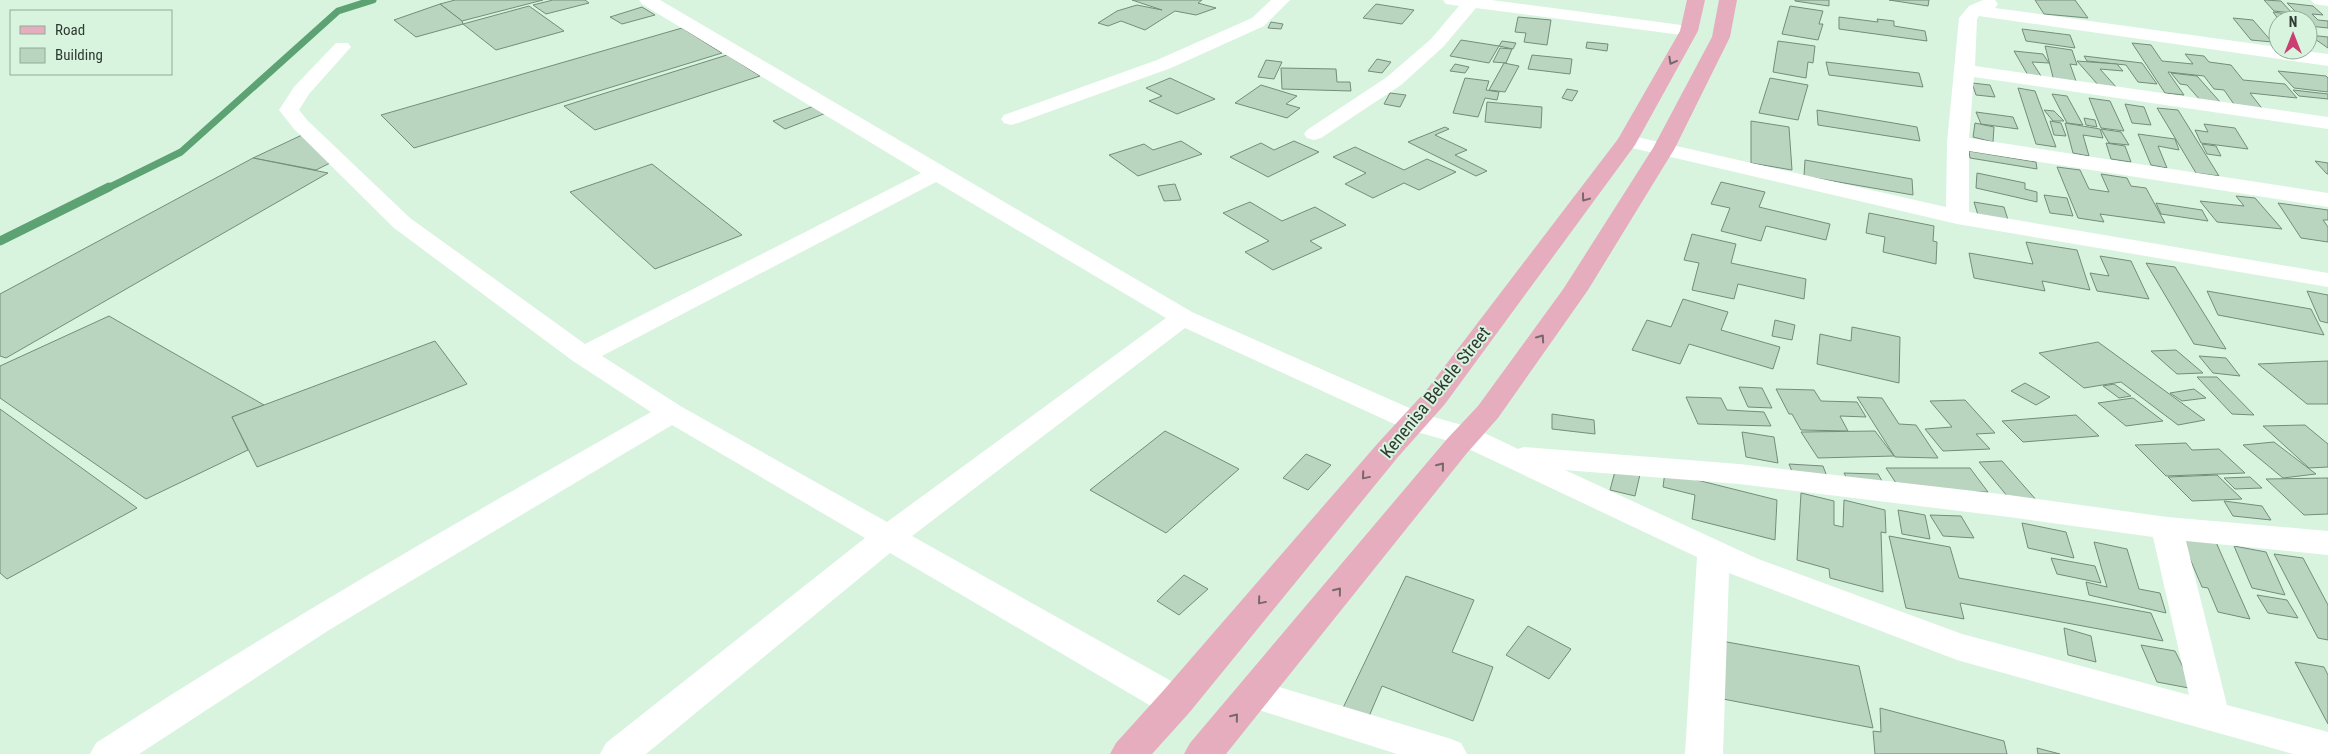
<svg xmlns="http://www.w3.org/2000/svg" width="2328" height="754" font-family="'Roboto Condensed',sans-serif">
<rect width="100%" height="100%" fill="#d8f4df"/>
<g fill="none" stroke-linecap="round" stroke-linejoin="round">
<path stroke="#5da272" stroke-width="7" d="M106,189L181,152L338,11L373,0"/>
<path stroke="#5da272" stroke-width="9" d="M0,241L109,187"/>
</g>
<g fill="#b9d4bf" stroke="#748d7a">
<path d="M455,0H543L462,21L440,4Z"/>
<path d="M553,0H585L589,3L546,14L533,5Z"/>
<path d="M1202,0L1198,3L1216,8L1196,15L1175,11L1145,30L1121,21L1108,26L1098,23L1117,11L1137,5L1162,10L1132,0Z"/>
<path d="M1795,0H1829V6L1795,1Z"/>
<path d="M1889,0H1929L1928,6Z"/>
<path d="M2035,0H2075L2088,18L2044,14Z"/>
<path d="M2264,0L2281,1L2292,13L2274,11Z"/>
<path d="M2287,3L2313,6L2323,15L2312,14L2318,20L2328,21V28L2309,26L2308,20H2304Z"/>
<path d="M440,4L462,21L463,24L416,37L394,20Z"/>
<path d="M1376,4L1414,10L1402,24L1363,18Z"/>
<path d="M529,6L564,31L496,50L463,24Z"/>
<path d="M1790,6L1823,11L1819,24H1823L1818,40L1782,34Z"/>
<path d="M642,7L655,15L622,24L610,17Z"/>
<path d="M2273,12L2294,15L2299,20H2279Z"/>
<path d="M1518,17L1551,20L1547,45L1524,42L1526,33L1515,32Z"/>
<path d="M1839,17L1878,22L1877,19L1894,21V26L1925,31L1927,41L1839,29Z"/>
<path d="M2233,18L2253,20L2272,42L2251,40Z"/>
<path d="M1271,22L1283,24L1281,29L1268,28Z"/>
<path d="M682,28L722,53L414,148L381,115Z"/>
<path d="M2022,29L2070,35L2075,48L2026,41Z"/>
<path d="M2309,35L2328,37V48Z"/>
<path d="M1461,40L1499,46L1489,63L1450,56Z"/>
<path d="M1502,41L1516,43L1513,49L1499,46Z"/>
<path d="M1778,41L1815,46L1813,63L1808,62L1806,78L1773,72Z"/>
<path d="M1587,42L1608,44L1607,51L1586,48Z"/>
<path d="M2132,43L2151,45L2162,61L2193,64L2185,54L2204,56L2209,62L2231,65L2243,80L2285,84L2297,98L2250,93L2264,111L2236,107L2224,90L2214,89L2204,76L2168,72L2184,95L2165,93Z"/>
<path d="M2045,46L2072,50L2077,65L2070,64L2077,84L2054,81Z"/>
<path d="M1500,48L1512,49L1506,63L1493,62Z"/>
<path d="M2014,51L2043,54L2049,63L2032,62L2043,79L2029,77Z"/>
<path d="M727,55L760,76L595,130L564,106Z"/>
<path d="M1532,55L1572,59L1570,74L1528,69Z"/>
<path d="M2084,56L2142,63L2157,84L2138,82L2126,65L2087,61Z"/>
<path d="M1377,59L1391,62L1382,73L1368,71Z"/>
<path d="M1266,60L1282,62L1274,79L1258,77Z"/>
<path d="M2077,61L2117,64L2123,71L2100,69L2117,88L2099,86Z"/>
<path d="M1826,62L1919,73L1923,87L1829,75Z"/>
<path d="M1504,63L1519,66L1505,92L1489,90Z"/>
<path d="M1455,64L1469,67L1465,73L1450,71Z"/>
<path d="M1281,68L1336,69L1337,82H1350L1351,91L1282,89Z"/>
<path d="M2278,71L2326,76L2328,78V92L2294,88Z"/>
<path d="M2171,73L2197,76L2221,103L2201,101L2187,85L2180,84Z"/>
<path d="M1170,78L1215,99L1177,114L1149,101L1162,96L1146,88Z"/>
<path d="M1465,78L1489,81L1486,90L1499,92L1497,100L1485,98L1478,117L1453,113Z"/>
<path d="M1770,78L1808,85L1798,120L1759,113Z"/>
<path d="M1972,83L1990,85L1995,97L1976,95Z"/>
<path d="M1261,85L1297,96L1286,104L1300,108L1287,118L1235,103Z"/>
<path d="M2018,88L2035,91L2056,147L2036,144Z"/>
<path d="M1567,89L1578,91L1572,101L1562,98Z"/>
<path d="M2293,90L2328,94V99L2299,96Z"/>
<path d="M1390,93L1406,95L1400,107L1384,104Z"/>
<path d="M2052,94L2067,96L2083,125L2067,123Z"/>
<path d="M2089,98L2110,101L2124,131L2101,128Z"/>
<path d="M1487,102L1542,107L1541,128L1485,122Z"/>
<path d="M2125,104L2144,107L2151,125L2132,123Z"/>
<path d="M814,106L826,113L785,129L773,121Z"/>
<path d="M2157,108L2178,110L2219,176L2196,173Z"/>
<path d="M1817,110L1917,127L1920,141L1818,125Z"/>
<path d="M2044,110L2054,111L2064,121H2053Z"/>
<path d="M1976,112L2013,117L2018,129L1981,124Z"/>
<path d="M2084,118L2095,120L2097,127L2086,125Z"/>
<path d="M1751,121L1789,127L1792,170L1751,163Z"/>
<path d="M2050,121L2061,123L2066,136L2054,135Z"/>
<path d="M1975,123L1994,127L1993,142L1973,137Z"/>
<path d="M2065,123L2100,129L2103,138L2083,135L2089,156L2073,153Z"/>
<path d="M2204,124L2235,128L2248,149L2201,143L2195,130L2208,132Z"/>
<path d="M1445,127L1449,129L1435,135L1467,150L1455,155L1487,171L1476,176L1408,142Z"/>
<path d="M2101,129L2121,132L2129,145L2109,143Z"/>
<path d="M2138,134L2175,139L2179,150L2158,146L2167,168L2151,165Z"/>
<path d="M302,135L334,161L316,170L253,158Z"/>
<path d="M1181,141L1202,154L1138,176L1109,155L1144,144L1153,150Z"/>
<path d="M1294,141L1319,152L1268,177L1230,157L1261,143L1274,150Z"/>
<path d="M2106,143L2125,146L2131,162L2111,159Z"/>
<path d="M2202,144L2216,146L2221,156L2207,154Z"/>
<path d="M1355,147L1404,170L1427,159L1456,172L1419,190L1404,183L1373,198L1345,184L1366,173L1333,157Z"/>
<path d="M1969,151L2036,162L2037,169L1970,158Z"/>
<path d="M253,158L328,173L6,358L0,356V294Z"/>
<path d="M1805,160L1912,179L1913,195L1804,176Z"/>
<path d="M2315,161L2328,163V174H2327Z"/>
<path d="M652,164L742,235L655,269L570,192Z"/>
<path d="M2057,167L2080,170L2089,189L2109,192L2101,174L2127,178L2131,186L2146,188L2165,223L2100,214L2104,222L2078,218Z"/>
<path d="M1977,173L2025,183V189L2037,192V202L1976,188Z"/>
<path d="M1721,182L1765,192L1759,207L1830,224L1826,240L1766,226L1761,241L1721,231L1730,208L1711,204Z"/>
<path d="M1175,184L1181,200L1164,201L1158,186Z"/>
<path d="M2044,195L2067,198L2073,216L2050,213Z"/>
<path d="M2236,196L2255,198L2282,229L2217,222L2200,201L2244,206Z"/>
<path d="M1250,202L1282,221L1315,207L1346,225L1310,241L1322,248L1273,270L1245,252L1269,241L1223,213Z"/>
<path d="M1974,202L2004,207L2008,220L1978,215Z"/>
<path d="M2156,203L2202,210L2208,221L2161,214Z"/>
<path d="M2278,203L2328,210V220H2323L2328,227V242L2301,238Z"/>
<path d="M1869,213L1934,226L1933,241L1937,242L1936,264L1883,252L1885,237L1866,233Z"/>
<path d="M1692,234L1736,244L1731,263L1806,279L1804,299L1738,284L1734,299L1692,290L1699,263L1684,260Z"/>
<path d="M2026,242L2077,250L2090,290L2042,281L2045,291L1974,278L1969,253L2033,264Z"/>
<path d="M2100,256L2131,261L2149,299L2097,291L2090,273L2109,276Z"/>
<path d="M2146,263L2175,267L2226,349L2194,344Z"/>
<path d="M2207,291L2311,309L2324,335L2218,315Z"/>
<path d="M2307,291L2328,295V323L2320,321Z"/>
<path d="M1683,299L1728,312L1721,330L1780,347L1773,369L1689,344L1680,364L1632,350L1647,320L1671,327Z"/>
<path d="M109,316L264,405L232,417L248,450L146,499L0,398V366Z"/>
<path d="M1775,320L1795,325L1792,340L1772,336Z"/>
<path d="M1852,327L1900,337L1899,383L1817,364L1820,334L1851,341Z"/>
<path d="M435,341L467,384L257,467L232,417Z"/>
<path d="M2098,342L2205,420L2178,425L2121,382L2084,388L2039,353Z"/>
<path d="M2176,350L2203,373L2177,374L2151,351Z"/>
<path d="M2199,356L2226,358L2240,376L2213,373Z"/>
<path d="M2328,361V404H2307L2258,364Z"/>
<path d="M2197,377H2217L2254,415L2232,414Z"/>
<path d="M2025,383L2050,397L2036,405L2011,391Z"/>
<path d="M2114,384L2131,396L2119,398L2103,386Z"/>
<path d="M1739,387L1762,388L1772,408L1748,407Z"/>
<path d="M1776,389L1814,390L1821,401L1857,402L1866,417L1840,416L1848,431L1801,430L1792,414H1789Z"/>
<path d="M2194,389L2206,398L2182,401L2170,393Z"/>
<path d="M1686,397L1721,398L1727,410L1764,412L1771,426L1698,424Z"/>
<path d="M1857,397L1882,398L1899,424L1916,425L1938,458L1895,457Z"/>
<path d="M2133,398L2163,421L2126,426L2098,403Z"/>
<path d="M1965,400L1995,433L1976,434L1990,449L1943,451L1925,429L1952,427L1930,401Z"/>
<path d="M0,409L137,508L7,579L0,573Z"/>
<path d="M1552,414L1594,420L1595,434L1552,429Z"/>
<path d="M2076,415L2099,436L2023,442L2002,421Z"/>
<path d="M2305,425L2328,444V467L2309,468L2263,426Z"/>
<path d="M1165,431L1239,469L1166,533L1090,490Z"/>
<path d="M1875,431L1894,456L1818,458L1801,432Z"/>
<path d="M1742,432L1774,437L1778,463L1746,457Z"/>
<path d="M2274,442L2316,474L2283,478L2243,445Z"/>
<path d="M2186,443L2192,450L2219,449L2245,473L2166,476L2135,445Z"/>
<path d="M1306,454L1331,465L1308,490L1283,478Z"/>
<path d="M2002,461L2038,502L2013,503L1979,462Z"/>
<path d="M1617,464L1641,470L1635,496L1610,490Z"/>
<path d="M1789,464L1823,466L1829,482L1795,479Z"/>
<path d="M1886,468H1970L1988,492H1902Z"/>
<path d="M1665,472L1777,500L1775,540L1692,519L1695,495L1663,487Z"/>
<path d="M1844,473L1878,474L1886,488H1852Z"/>
<path d="M2217,475L2242,499L2192,501L2168,477Z"/>
<path d="M2250,477L2262,488L2235,489L2224,478Z"/>
<path d="M2328,478V514L2304,515L2266,479Z"/>
<path d="M1801,493L1834,501V525L1843,527L1844,500L1885,510L1886,533L1881,532L1883,592L1830,578L1829,569L1797,560Z"/>
<path d="M2224,501L2262,506L2271,520L2233,516Z"/>
<path d="M1898,510L1925,515L1930,539L1902,534Z"/>
<path d="M1930,515L1961,516L1974,538L1943,536Z"/>
<path d="M2022,523L2066,532L2074,558L2028,548Z"/>
<path d="M2179,533L2215,540L2250,619L2218,612L2208,588L2202,587Z"/>
<path d="M1889,536L1950,547L1959,578L2151,613L2163,641L1960,603L1964,619L1906,608Z"/>
<path d="M2094,542L2127,549L2139,589L2160,593L2166,613L2089,595L2086,582L2107,587Z"/>
<path d="M2234,546L2266,552L2285,595L2252,588Z"/>
<path d="M2274,554L2303,558L2328,605V640L2318,638Z"/>
<path d="M2051,558L2095,566L2101,583L2057,574Z"/>
<path d="M1184,575L1208,589L1179,615L1157,601Z"/>
<path d="M1406,576L1474,600L1452,652L1493,667L1473,721L1382,686L1367,721L1342,710Z"/>
<path d="M2257,595L2287,600L2298,618L2268,613Z"/>
<path d="M1528,626L1571,649L1549,679L1506,655Z"/>
<path d="M2064,628L2091,636L2096,662L2068,655Z"/>
<path d="M1716,640L1859,666L1873,728L1723,699Z"/>
<path d="M2141,645L2175,651L2194,689L2157,682Z"/>
<path d="M2295,662L2324,667L2328,675V724Z"/>
<path d="M1880,708L2004,741L2007,754H1875L1873,731L1881,732Z"/>
<path d="M2037,748L2060,754H2038Z"/>
</g>
<g fill="none" stroke-linecap="round" stroke-linejoin="round">
<g fill="#fff" fill-rule="evenodd">
<path d="M639,0H660L1192,312L1423,414L1476,429L1518,449L1524,447L1739,464L2009,495L2167,517L2328,531V555L2186,541L2227,705L2328,732V754H2293L1957,660L1729,573L1723,754H1685L1697,557L1456,443L1403,428L1185,328L912,536L1189,691L1194,702L1189,713L1176,717L1163,713L890,553L646,754H600L606,743L865,538L672,425L329,630L139,754H90L96,743C277,625 464,518 651,412L573,361L394,228L294,129L279,110L294,87L336,43H348L351,47L309,94L299,110L308,121L410,218L585,344L921,173L642,4ZM936,182L1166,318L887,522L682,407L602,356ZM1565,470L1739,484L2009,517L2153,537L2189,695L1962,634L1758,559Z"/>
<path d="M1271,0H1290L1264,26L1171,68L1018,123L1011,125L1004,123L1001,119L1004,115L1157,60L1252,18Z"/>
<path d="M1443,0H1491L1689,26L1695,27L1698,31L1695,35L1689,36L1476,8L1443,47L1401,85L1321,138L1314,140L1307,138L1304,134L1307,130L1387,77L1431,39L1459,6L1446,4Z"/>
<path d="M1983,0H1995L1998,4L1995,8L2278,47V50H2297L2328,54V66L1979,16L1977,19L1975,66L2328,117V129L1974,77L1969,138L2328,193V207L1969,151V212L2328,273V287L1957,224L1628,147L1621,145L1618,141L1621,137L1628,135L1946,207L1947,143L1959,18L1969,6Z"/>
<path d="M2311,0H2328V6L2314,4Z"/>
<path d="M1253,679L1448,738L1461,743L1467,754H1397L1240,704L1235,694L1240,684Z"/>
</g>
<g fill="#e5adbd" fill-rule="evenodd">
<path d="M1687,0H1705L1698,31L1635,145L1445,404L1398,457L1189,713L1152,754H1110L1116,743L1163,691L1378,443L1425,392L1618,139L1680,31Z"/>
<path d="M1719,0H1737L1730,37L1675,148L1588,290L1498,418L1467,453L1226,754H1184L1190,743L1447,439L1478,406L1564,288L1653,148L1712,37Z"/>
</g>
</g>
<defs><path id="oneway-chevron" d="M-2-3.5L2.5 0L-2 3.5" fill="none" stroke-width="1.6" stroke-linecap="round" stroke-linejoin="round" transform="scale(1.25)"/></defs>
<g stroke="#78686a">
<use href="#oneway-chevron" transform="translate(1672 61) rotate(119)"/>
<use href="#oneway-chevron" transform="translate(1585 198) rotate(127)"/>
<use href="#oneway-chevron" transform="translate(1541 338) rotate(-55)"/>
<use href="#oneway-chevron" transform="translate(1441 466) rotate(-51)"/>
<use href="#oneway-chevron" transform="translate(1365 476) rotate(130)"/>
<use href="#oneway-chevron" transform="translate(1338 591) rotate(-51)"/>
<use href="#oneway-chevron" transform="translate(1261 601) rotate(130)"/>
<use href="#oneway-chevron" transform="translate(1235 717) rotate(-51)"/>
</g>
<g text-anchor="middle" dominant-baseline="central" stroke-width="4" stroke-linejoin="round" paint-order="stroke">
<g font-size="18" fill="#2f3a32" stroke="#d8f4df">
<text transform="translate(1435 392) rotate(-51)">Kenenisa Bekele Street</text>
</g>
</g>
<rect x="10" y="10" width="162" height="65" fill="#d8f4df" stroke="#94aa9a"/>
<rect x="20" y="26" width="25" height="8" fill="#e5adbd" stroke="#94aa9a"/>
<text x="55" y="35" font-size="15" fill="#2f3a32">Road</text>
<rect x="20" y="48" width="25" height="15" fill="#b9d4bf" stroke="#94aa9a"/>
<text x="55" y="60" font-size="15" fill="#2f3a32">Building</text>
<g transform="translate(2293 35)"><circle r="24" fill="#d8f4df" stroke="#94aa9a"/>
<path d="M0-4L9 19L0 12L-9 19Z" fill="#ca3e71"/>
<text y="-8" font-size="14" font-weight="bold" text-anchor="middle" fill="#2f3a32">N</text>
</g>
</svg>
